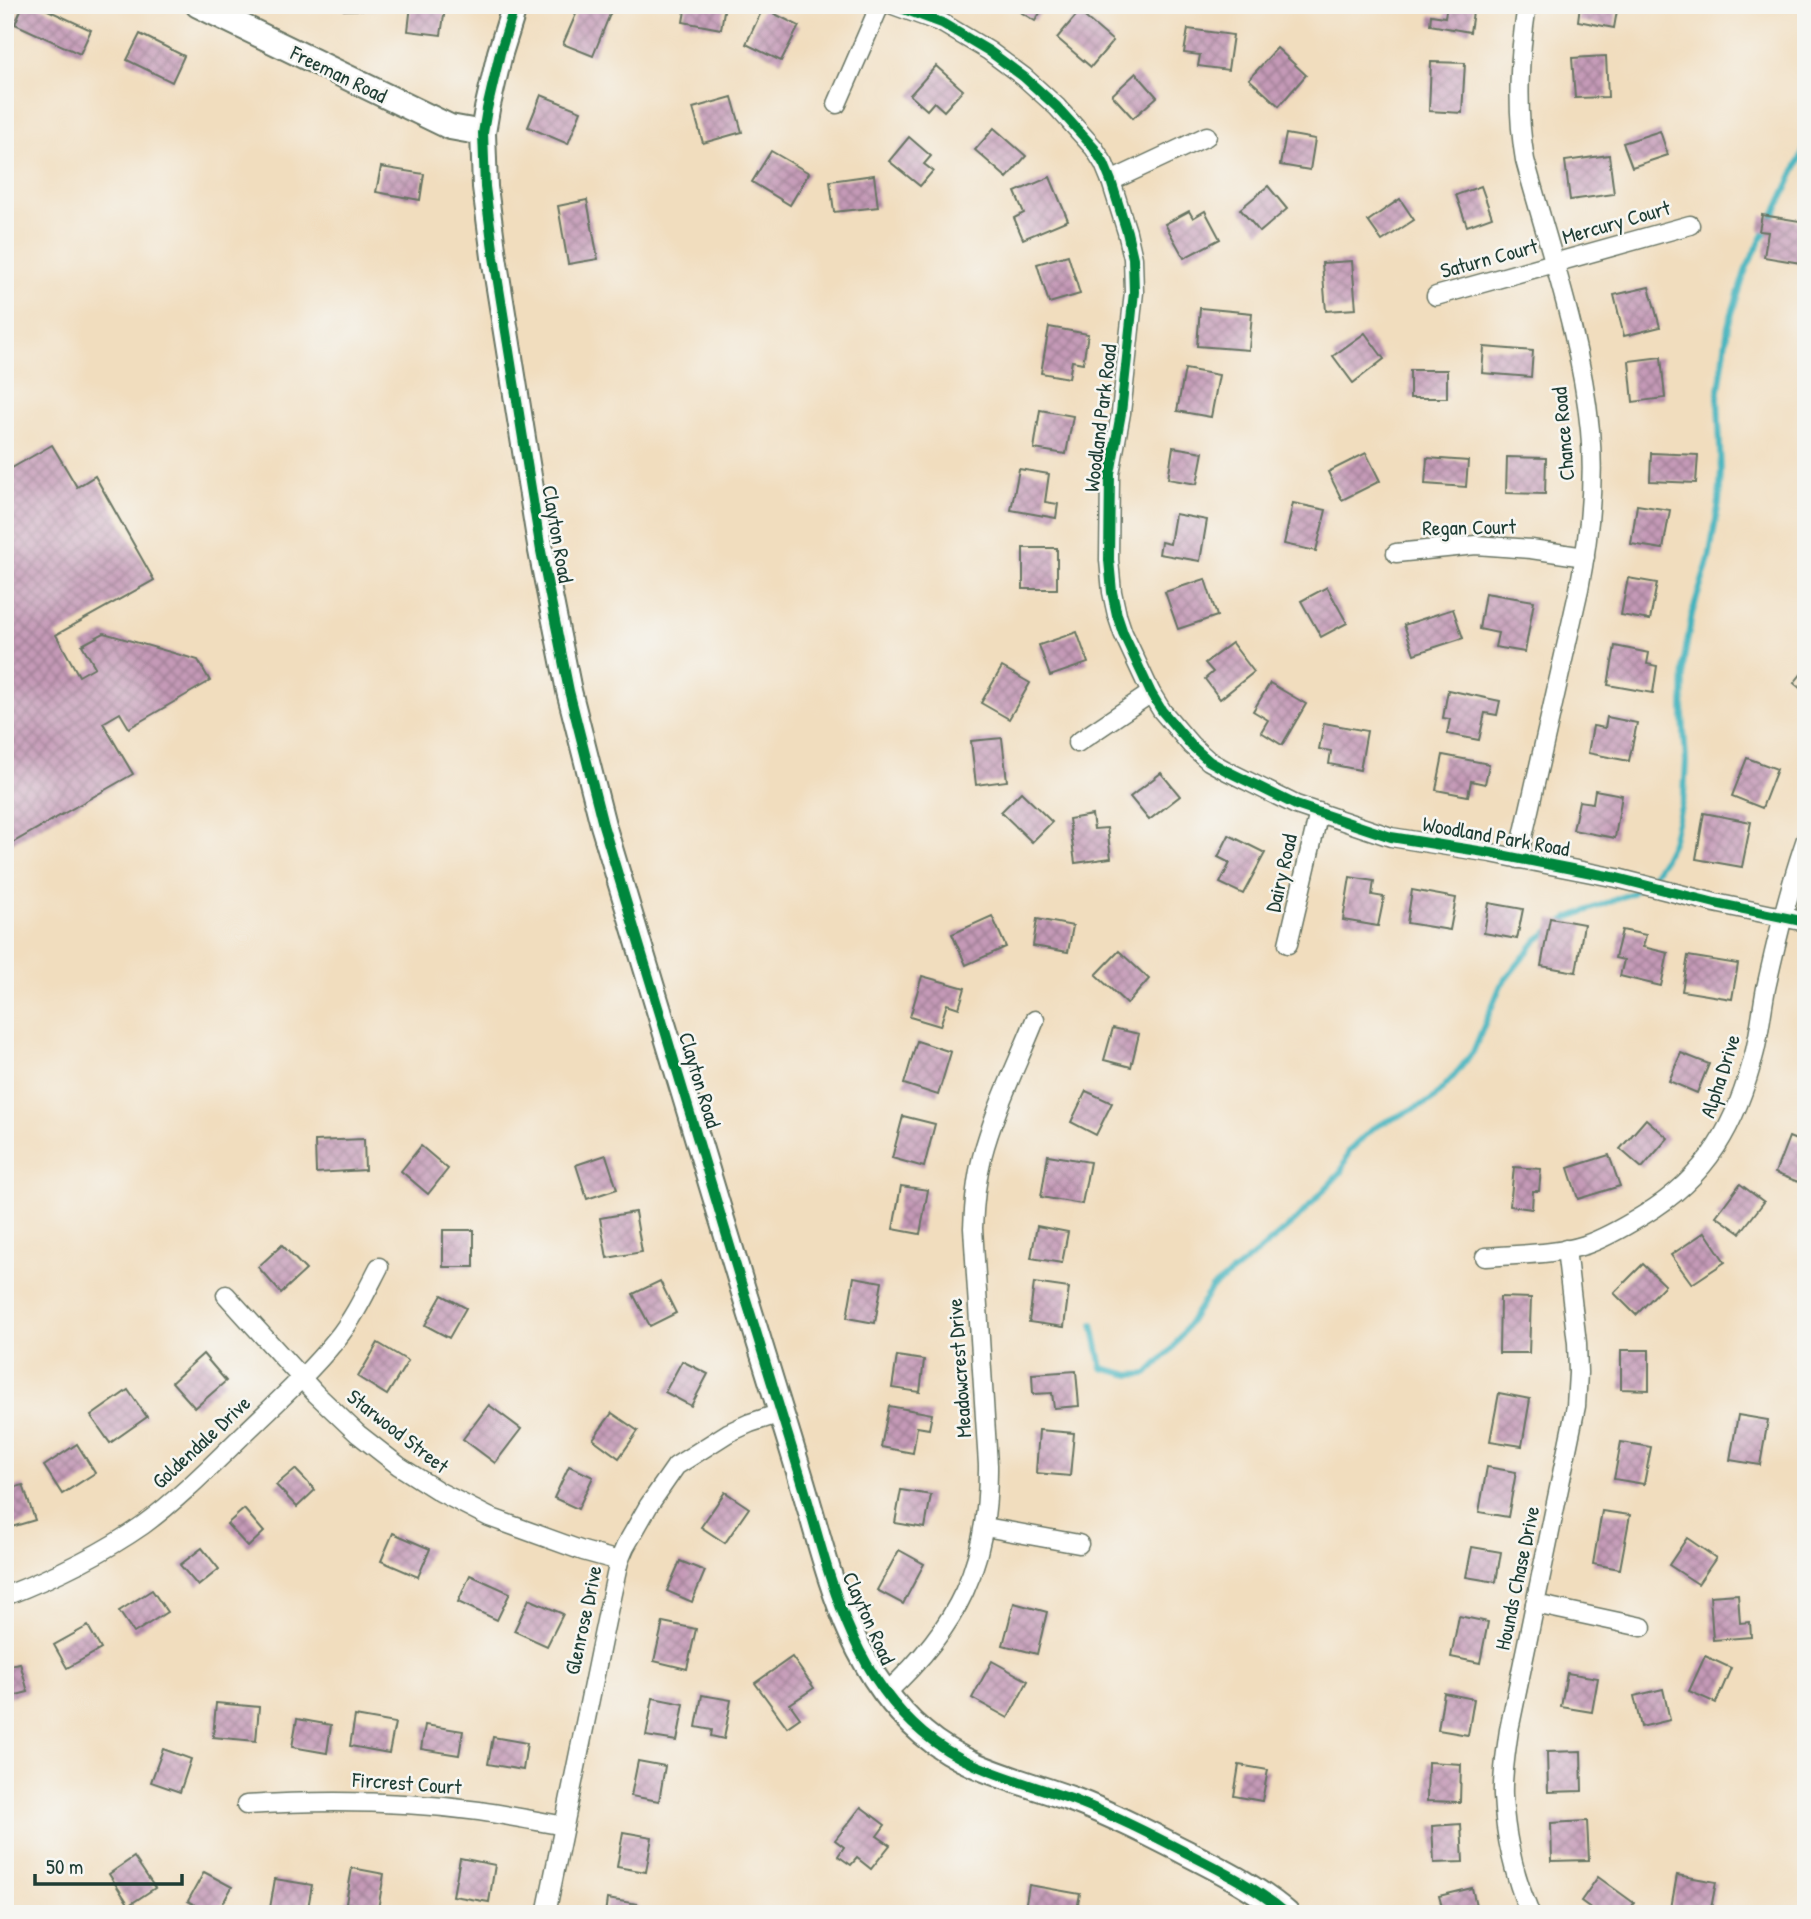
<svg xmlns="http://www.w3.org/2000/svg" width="1811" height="1919" font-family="'Patrick Hand',sans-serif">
<defs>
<pattern id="building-cross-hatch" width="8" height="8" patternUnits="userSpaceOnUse" patternTransform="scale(1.75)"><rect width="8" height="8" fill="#c59ab7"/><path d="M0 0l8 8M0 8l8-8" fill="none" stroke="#9f7f96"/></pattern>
</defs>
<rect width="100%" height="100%" fill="#f6f6f2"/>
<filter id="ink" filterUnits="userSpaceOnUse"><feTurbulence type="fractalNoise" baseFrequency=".0143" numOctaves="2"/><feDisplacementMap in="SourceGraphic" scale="14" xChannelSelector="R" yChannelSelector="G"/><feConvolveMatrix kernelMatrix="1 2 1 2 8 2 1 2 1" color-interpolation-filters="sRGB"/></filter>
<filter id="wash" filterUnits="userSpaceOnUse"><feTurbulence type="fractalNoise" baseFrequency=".00686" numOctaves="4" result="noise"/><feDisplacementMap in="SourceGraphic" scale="28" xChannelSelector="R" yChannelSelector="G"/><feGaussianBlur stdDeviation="1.57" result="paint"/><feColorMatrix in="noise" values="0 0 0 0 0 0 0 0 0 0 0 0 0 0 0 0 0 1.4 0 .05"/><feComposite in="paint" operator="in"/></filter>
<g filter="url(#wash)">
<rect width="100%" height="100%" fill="#f1ddbe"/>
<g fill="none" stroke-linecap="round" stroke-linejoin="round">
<path stroke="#43b3bd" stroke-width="6" d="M1093,1324L1102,1368L1130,1375L1147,1374L1173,1348L1211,1289L1261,1250L1296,1220L1341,1172L1349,1151L1373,1128L1432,1100L1454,1076L1473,1052L1501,985L1537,940L1568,918L1632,893L1651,878L1663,860L1672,842L1684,795L1686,761L1683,716L1684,660L1692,614L1709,559L1719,502L1721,472L1718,398L1728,326L1746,269L1779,205L1806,146"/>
</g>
<g id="blocks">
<g fill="url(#building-cross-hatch)">
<path d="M23,5H37L91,30L80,54L15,24Z"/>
<path d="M344,5H378V9L344,10Z"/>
<path d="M411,5L445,9L441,35L408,31Z"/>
<path d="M580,5H604L612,9L593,56L563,44Z"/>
<path d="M686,5H725L721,29L683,22Z"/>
<path d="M1009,5H1045L1035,21Z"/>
<path d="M1447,5H1474L1470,32L1430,25L1431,15L1445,17Z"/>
<path d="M1580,5H1618L1614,28L1578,21Z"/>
<path d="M763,8L799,26L781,61L746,44Z"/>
<path d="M1079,12L1113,41L1091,67L1057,38Z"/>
<path d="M1188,29L1233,35L1228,70L1198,66L1200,55L1184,53Z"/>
<path d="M140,34L184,56L172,82L127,60Z"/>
<path d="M1277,48L1306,75L1279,106L1249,79Z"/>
<path d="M1606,56L1608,97L1575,98L1572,58Z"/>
<path d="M1431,62L1465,63L1462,113L1429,111Z"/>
<path d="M936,66L963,90L944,111L934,102L927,110L910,95Z"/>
<path d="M1136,73L1157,97L1133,118L1112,95Z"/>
<path d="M541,95L581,111L568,144L528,127Z"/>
<path d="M732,97L742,132L703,143L693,108Z"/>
<path d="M994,128L1026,156L1007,178L975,150Z"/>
<path d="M1660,131L1668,155L1632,167L1623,143Z"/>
<path d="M1286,134L1315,139L1310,170L1280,165Z"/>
<path d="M909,137L931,156L924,164L933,171L920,186L889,161Z"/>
<path d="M771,151L809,173L790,205L752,182Z"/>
<path d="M1609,155L1614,194L1570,200L1565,161Z"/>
<path d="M381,167L424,174L420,200L376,192Z"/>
<path d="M874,175L878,207L834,212L830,181Z"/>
<path d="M1050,177L1068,220L1023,239L1014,218L1024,213L1015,192Z"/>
<path d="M1268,186L1287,209L1260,232L1240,209Z"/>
<path d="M1481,186L1492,217L1467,226L1456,195Z"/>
<path d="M1400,199L1414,220L1382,241L1368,221Z"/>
<path d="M587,200L598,259L568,264L558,206Z"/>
<path d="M1189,211L1193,218L1205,211L1220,239L1184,258L1165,224Z"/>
<path d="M1762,215L1806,222V234L1801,263L1764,257L1768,232L1759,231Z"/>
<path d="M1068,255L1080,294L1049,303L1037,264Z"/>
<path d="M1352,261L1356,309L1326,311L1322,263Z"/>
<path d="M1649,287L1660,327L1624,336L1614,295Z"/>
<path d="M1200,308L1252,313L1249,350L1197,346Z"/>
<path d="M1049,327L1088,334L1083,363L1072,361L1069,378L1041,373Z"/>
<path d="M1365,333L1384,359L1353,383L1333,356Z"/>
<path d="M1484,347L1533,351L1531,377L1482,373Z"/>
<path d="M1661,357L1665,398L1633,402L1629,361Z"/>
<path d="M1185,369L1219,375L1211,417L1177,411Z"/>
<rect x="1410" y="370" width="37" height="28"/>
<path d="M1040,410L1073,416L1066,454L1034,449Z"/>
<path d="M52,445L77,487L95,476L154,580L56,635L79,676L95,667L82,645L104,633L198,660L210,681L129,728L120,713L103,723L133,774L5,847V472Z"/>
<path d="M1173,447L1203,452L1197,484L1168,479Z"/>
<path d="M1366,453L1380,481L1342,500L1328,472Z"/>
<path d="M1651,453L1698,455L1696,483L1650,481Z"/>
<path d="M1507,457L1546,458L1545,494L1506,493Z"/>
<path d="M1427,458L1468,461L1466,487L1425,484Z"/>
<path d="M1019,469L1049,474L1045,502L1058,504L1056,518L1011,510Z"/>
<path d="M1293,503L1326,510L1316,551L1284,544Z"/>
<path d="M1637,505L1670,510L1663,549L1631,544Z"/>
<path d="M1175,514L1207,520L1200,561L1159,554L1161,542L1170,544Z"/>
<rect x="1023" y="548" width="34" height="41"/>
<path d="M1628,578L1657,583L1650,620L1621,615Z"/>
<path d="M1205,579L1217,616L1178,629L1165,592Z"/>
<path d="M1327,587L1347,623L1321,637L1301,601Z"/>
<path d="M1485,593L1534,601L1525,652L1495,647L1498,633L1479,629Z"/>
<path d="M1453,609L1463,638L1414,654L1404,625Z"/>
<path d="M1077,632L1088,663L1050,676L1039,645Z"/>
<path d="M1232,643L1254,672L1220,699L1205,679L1213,672L1205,663Z"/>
<path d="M1615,646L1649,653L1647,664L1657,666L1653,693L1608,685Z"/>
<path d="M1002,667L1030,683L1009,719L981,703Z"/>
<path d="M1806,668V693L1794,683Z"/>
<path d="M1270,683L1306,704L1282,745L1261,732L1268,720L1253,711Z"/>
<path d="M1448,690L1500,701L1497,715L1485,713L1479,740L1447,734L1450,719L1443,718Z"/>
<path d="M1607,717L1637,723L1629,761L1588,753L1593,726L1605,728Z"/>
<path d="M1324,723L1367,731L1360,770L1329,764L1331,751L1319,749Z"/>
<path d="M1002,738L1007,781L976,785L971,741Z"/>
<path d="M1443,755L1489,764L1485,784L1471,781L1468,796L1436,790Z"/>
<path d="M1747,758L1777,769L1762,808L1732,796Z"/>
<path d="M1161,773L1180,796L1149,820L1130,797Z"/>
<path d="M1595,790L1622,795L1615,838L1573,830L1579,801L1593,803Z"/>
<path d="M1021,792L1052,822L1032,842L1001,812Z"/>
<path d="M1704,813L1751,822L1742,867L1696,859Z"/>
<path d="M1092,815L1094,829L1107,828L1111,858L1075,863L1069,819Z"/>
<path d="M1229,835L1265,853L1243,894L1220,883L1230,863L1218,857Z"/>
<path d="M1350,877L1374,881L1372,895L1384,897L1378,926L1343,920Z"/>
<path d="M1412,890L1456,898L1450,930L1407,923Z"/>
<path d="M1489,903L1523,909L1517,939L1484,933Z"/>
<path d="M992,916L1006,947L966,965L952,934Z"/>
<path d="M1550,918L1584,924L1576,972L1541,966Z"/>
<path d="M1037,919L1073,926L1068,952L1033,946Z"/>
<path d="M1622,930L1646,935L1643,947L1668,953L1661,986L1620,976L1624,960L1615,958Z"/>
<path d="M1119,951L1149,979L1127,1004L1096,975Z"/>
<path d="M1688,956L1738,964L1732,999L1682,991Z"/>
<path d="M922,976L965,988L959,1008L947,1004L940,1026L910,1017Z"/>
<path d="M1113,1028L1139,1034L1131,1067L1104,1060Z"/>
<path d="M917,1041L951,1052L938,1095L904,1084Z"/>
<path d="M1681,1053L1709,1064L1697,1093L1669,1081Z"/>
<path d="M1086,1091L1112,1103L1096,1135L1071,1122Z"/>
<path d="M1804,1103H1806V1125L1801,1124Z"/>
<path d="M903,1116L935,1124L924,1167L892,1158Z"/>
<path d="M1646,1119L1668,1138L1642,1168L1620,1149Z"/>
<path d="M1789,1137L1806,1144V1185L1775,1173Z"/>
<path d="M364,1139L365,1170L316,1173L315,1141Z"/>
<path d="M421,1146L448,1169L428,1194L401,1171Z"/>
<path d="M606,1155L617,1189L587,1199L576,1165Z"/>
<path d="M1048,1155L1090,1162L1082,1204L1041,1197Z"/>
<path d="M1609,1155L1620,1186L1578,1199L1568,1168Z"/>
<path d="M1514,1167L1541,1169L1539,1191H1533L1532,1209L1510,1206Z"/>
<path d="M1740,1184L1764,1202L1740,1233L1716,1216Z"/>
<path d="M901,1186L928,1190L920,1234L893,1229Z"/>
<path d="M635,1212L642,1252L607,1258L600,1218Z"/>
<path d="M1037,1226L1068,1232L1062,1263L1031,1258Z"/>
<rect x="443" y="1230" width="31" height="37"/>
<path d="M1705,1232L1725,1262L1692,1284L1671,1255Z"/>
<path d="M282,1245L306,1270L281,1293L258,1267Z"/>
<path d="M1643,1264L1665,1285L1636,1315L1614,1293Z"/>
<path d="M854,1277L882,1282L875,1323L847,1318Z"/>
<path d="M660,1281L676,1313L650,1326L633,1294Z"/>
<path d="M1034,1283L1069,1288L1064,1327L1029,1322Z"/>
<path d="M442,1295L466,1308L449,1338L425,1325Z"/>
<path d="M1500,1297L1531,1298L1529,1353H1499Z"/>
<path d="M378,1343L408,1361L387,1395L358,1377Z"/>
<path d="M1621,1350H1649V1390L1621,1389Z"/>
<path d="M203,1354L226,1381L195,1408L172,1382Z"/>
<path d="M897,1356L924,1360L920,1392L892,1388Z"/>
<path d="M682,1361L708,1374L691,1406L665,1392Z"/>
<path d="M1076,1371L1079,1406L1054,1408L1052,1393L1033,1394L1032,1374Z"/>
<path d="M128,1390L147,1417L110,1443L91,1416Z"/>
<path d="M1499,1393L1530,1399L1522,1446L1490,1441Z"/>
<path d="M489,1405L521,1429L495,1463L463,1439Z"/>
<path d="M889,1406L932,1414L929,1429L917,1427L913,1453L881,1447Z"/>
<path d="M612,1413L638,1431L619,1458L593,1439Z"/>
<path d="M1738,1415L1768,1420L1760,1465L1730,1460Z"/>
<path d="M1039,1430L1074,1433L1070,1476L1036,1473Z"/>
<path d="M1621,1442L1651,1447L1644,1484L1614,1479Z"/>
<path d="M77,1444L95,1473L62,1494L44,1466Z"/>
<path d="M569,1466L593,1477L578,1509L554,1498Z"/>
<path d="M1487,1467L1516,1472L1508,1517L1479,1512Z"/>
<path d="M295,1469L315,1490L297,1507L276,1485Z"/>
<path d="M23,1485L35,1520L5,1529V1490Z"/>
<path d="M901,1490L931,1495L925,1528L895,1523Z"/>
<path d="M725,1492L749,1508L725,1543L701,1527Z"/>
<path d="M244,1509L264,1532L248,1547L227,1524Z"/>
<path d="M1602,1511L1630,1515L1620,1569L1593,1564Z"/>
<path d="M393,1533L430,1549L418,1577L381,1561Z"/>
<path d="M1687,1538L1716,1558L1698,1584L1669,1565Z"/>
<path d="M1472,1547L1501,1552L1496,1582L1466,1577Z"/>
<path d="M202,1548L219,1569L198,1586L180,1565Z"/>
<path d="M899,1550L924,1564L903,1604L877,1590Z"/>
<path d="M680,1561L705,1571L692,1602L667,1591Z"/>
<path d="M470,1575L510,1593L497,1620L458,1602Z"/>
<path d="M152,1590L167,1612L134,1633L119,1611Z"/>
<path d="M1738,1594L1740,1623L1750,1622L1751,1637L1713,1640L1710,1596Z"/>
<path d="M529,1599L563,1614L547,1646L514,1631Z"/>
<path d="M1014,1603L1047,1612L1037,1654L1003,1645Z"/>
<path d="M1459,1616L1488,1622L1480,1663L1451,1657Z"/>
<path d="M663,1622L696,1629L687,1669L654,1661Z"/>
<path d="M88,1626L101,1649L67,1668L54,1645Z"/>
<path d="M1705,1656L1731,1668L1716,1703L1689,1691Z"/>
<path d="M792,1657L814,1688L790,1704L800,1718L787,1727L755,1683Z"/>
<path d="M992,1661L1028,1681L1008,1718L972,1698Z"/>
<path d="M20,1663L28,1692L5,1698V1666Z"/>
<path d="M1567,1673L1598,1678L1592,1712L1561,1707Z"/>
<path d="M1663,1689L1670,1720L1641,1727L1634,1696Z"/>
<path d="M1444,1693L1474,1699L1468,1735L1438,1730Z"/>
<path d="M702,1695L731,1700L724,1739L711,1736L712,1730L696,1727Z"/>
<path d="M653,1698L684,1704L677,1741L646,1736Z"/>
<path d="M216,1703L259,1707L256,1741L213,1737Z"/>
<path d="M355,1716L395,1723L389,1753L350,1746Z"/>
<path d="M297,1719L331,1725L327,1753L292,1747Z"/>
<path d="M425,1725L463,1731L459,1755L421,1749Z"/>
<path d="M493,1737L527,1743L523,1770L488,1764Z"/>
<path d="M163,1749L191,1759L180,1792L151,1782Z"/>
<path d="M1581,1751L1582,1791L1548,1792L1547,1752Z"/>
<path d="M638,1761L665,1766L659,1801L631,1796Z"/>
<path d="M1428,1762L1461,1764L1460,1802L1427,1801Z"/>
<path d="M1239,1765L1268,1770L1262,1801L1234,1796Z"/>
<path d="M861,1807L885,1825L877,1836L890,1845L871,1869L857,1858L851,1865L838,1856L844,1847L835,1840Z"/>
<path d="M1587,1821L1589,1860L1552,1861L1551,1823Z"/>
<path d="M1461,1824L1463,1862L1434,1863L1432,1826Z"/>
<path d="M623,1832L652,1837L646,1872L617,1867Z"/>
<path d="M134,1857L155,1888L129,1905L109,1874Z"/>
<path d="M460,1858L495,1865L489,1902L453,1896Z"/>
<path d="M352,1868L384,1874L378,1909L346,1903Z"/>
<path d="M204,1872L232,1887L217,1914H211L188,1901Z"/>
<path d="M1677,1875L1716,1882L1710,1914L1671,1908Z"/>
<path d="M1598,1877L1634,1903L1627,1914H1599L1581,1901Z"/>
<path d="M275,1879L312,1885L307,1914H269Z"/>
<path d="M1029,1885L1080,1894L1076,1914H1024Z"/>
<path d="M1472,1888L1478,1914H1444L1439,1896Z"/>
<path d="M607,1899L638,1904L637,1914H605Z"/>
</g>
</g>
</g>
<g filter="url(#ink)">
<use href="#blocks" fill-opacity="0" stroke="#687564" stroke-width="2"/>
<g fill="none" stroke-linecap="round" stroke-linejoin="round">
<g stroke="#687564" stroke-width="21">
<g id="street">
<path d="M893,5L942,23L989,51L1024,77L1057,107L1094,148L1104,164L1111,181L1127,232L1133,258L1134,292L1121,413L1110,474L1109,560L1112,592L1117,615L1123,633L1151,693L1162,711L1191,745L1209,761L1227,771L1296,805L1391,837L1491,853L1617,878L1715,903L1806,922"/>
<path d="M837,104L880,5"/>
<path d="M1111,181L1207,136"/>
<path d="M1436,296L1690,225"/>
<path d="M1396,553L1476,545L1531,549L1585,557"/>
<path d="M1077,743L1151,693"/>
<path d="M1518,859L1579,589C1589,537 1595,483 1590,430C1581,337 1549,249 1525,160C1516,107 1519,57 1527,5"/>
<path d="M1288,944L1319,812"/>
<path d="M1485,1257C1518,1254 1554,1255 1585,1245C1605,1238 1624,1227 1642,1216C1708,1177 1737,1124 1755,1051C1760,1030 1762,1009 1766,988C1777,938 1789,888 1806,839"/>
<path d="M226,1295L315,1393L358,1434L399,1466L440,1492L489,1517L583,1551L619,1561"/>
<path d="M985,1527L1079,1544"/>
<path d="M5,1596C54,1577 100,1555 143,1525C180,1498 213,1464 246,1432C277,1402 309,1373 336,1340C354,1318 366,1292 379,1267"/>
<path d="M1535,1604L1642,1627"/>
<path d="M886,1693C958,1627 989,1564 988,1465L973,1228C974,1204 976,1181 982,1157C994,1111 1017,1065 1035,1020"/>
<path d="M246,1805C324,1800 402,1801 479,1811C507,1815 536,1821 564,1826"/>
<path d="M546,1914L607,1616L619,1561L625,1547L649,1505L676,1466L728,1433L750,1423L781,1413"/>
<path d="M1530,1914C1515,1878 1505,1835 1503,1796C1502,1774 1506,1752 1509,1730L1576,1406L1578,1373L1577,1343L1566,1249"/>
</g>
</g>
<g stroke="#687564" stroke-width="28">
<g id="secondary">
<path d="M198,5L450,127L483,133"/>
<path d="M515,5L500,53L487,109L483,133L485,187L494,257L541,551L569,691L603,825C651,982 698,1139 745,1296C763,1355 782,1415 800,1475C828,1566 846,1668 923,1733C966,1770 1022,1781 1074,1800C1113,1815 1150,1834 1187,1853C1222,1871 1257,1888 1287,1914"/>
</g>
</g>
<use href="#street" stroke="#fff" stroke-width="18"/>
<use href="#secondary" stroke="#fff" stroke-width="24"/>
<g stroke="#f6f6f2" stroke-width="15">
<g id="cycleway">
<path d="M515,5L500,53L487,109L483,133L485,187L494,257L541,551L569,691L603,825C651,982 698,1139 745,1296C763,1355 782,1415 800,1475C828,1566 846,1668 923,1733C966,1770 1022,1781 1074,1800C1113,1815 1150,1834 1187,1853C1222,1871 1257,1888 1287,1914"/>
<path d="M893,5L942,23L989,51L1024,77L1057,107L1094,148L1104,164L1111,181L1127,232L1133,258L1134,292L1121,413L1110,474L1109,560L1112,592L1117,615L1123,633L1151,693L1162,711L1191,745L1209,761L1227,771L1296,805L1391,837L1491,853L1617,878L1715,903L1806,922"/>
</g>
</g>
<use href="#cycleway" stroke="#00873e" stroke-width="10"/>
</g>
</g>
<g text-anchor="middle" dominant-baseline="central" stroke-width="5" stroke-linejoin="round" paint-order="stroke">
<g font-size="21" fill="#1f3d34" stroke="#f6f6f2">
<text transform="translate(339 74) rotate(26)">Freeman Road</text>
<text transform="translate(1616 222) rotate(-16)">Mercury Court</text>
<text transform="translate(1489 258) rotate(-15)">Saturn Court</text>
<text transform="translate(1100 418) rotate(-83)">Woodland Park Road</text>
<text transform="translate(1563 434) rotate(-95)">Chance Road</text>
<text transform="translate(1469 527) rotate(-1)">Regan Court</text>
<text transform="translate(558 534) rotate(80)">Clayton Road</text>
<text transform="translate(1496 836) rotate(10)">Woodland Park Road</text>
<text transform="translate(1281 873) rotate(-77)">Dairy Road</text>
<text transform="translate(1720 1076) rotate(-72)">Alpha Drive</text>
<text transform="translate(700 1080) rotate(73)">Clayton Road</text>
<text transform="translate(959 1368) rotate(-94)">Meadowcrest Drive</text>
<text transform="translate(398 1431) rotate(38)">Starwood Street</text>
<text transform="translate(201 1442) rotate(-43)">Goldendale Drive</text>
<text transform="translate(1517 1578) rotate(-78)">Hounds Chase Drive</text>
<text transform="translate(869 1618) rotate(66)">Clayton Road</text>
<text transform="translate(583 1620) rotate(-78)">Glenrose Drive</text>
<text transform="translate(407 1783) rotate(4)">Fircrest Court</text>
</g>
</g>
<rect width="1811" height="1919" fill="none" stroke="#f6f6f2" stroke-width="28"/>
<path d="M35 1874v10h147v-10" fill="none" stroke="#1f3d34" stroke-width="3.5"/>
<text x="46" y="1874" font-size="21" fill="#1f3d34" stroke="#f6f6f2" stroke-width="5" paint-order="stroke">50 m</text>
</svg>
